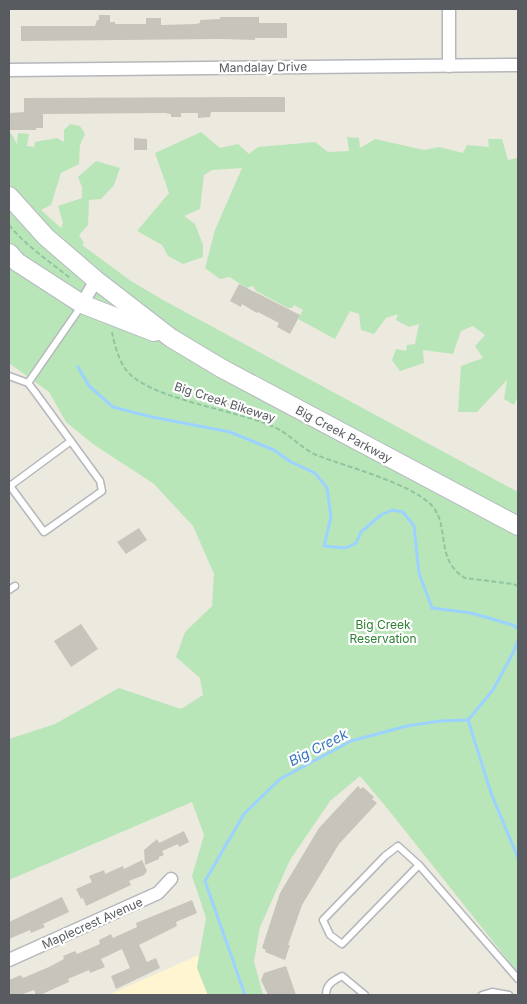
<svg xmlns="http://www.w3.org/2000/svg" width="527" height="1004" font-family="Inter,sans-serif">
<rect width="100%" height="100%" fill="#ece9de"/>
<path fill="#fff5d1" d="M199,955L197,968L208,995H108Z"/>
<g fill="#b9e6b9">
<path d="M70,124L80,126L85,134L80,145L79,164L61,173L51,205L41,210L61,228L63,223L58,206L82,198V187L78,177L96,161L120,168L114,185L101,199L89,200L88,225L79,235L84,243L82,245L131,281L163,300L518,492V973L387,808L360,776L330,801L290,860L260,927L254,961L263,995H208L197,968L206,918L192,876L204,835L192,802L9,880V739L55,724L119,688L181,709L203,695L200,678L176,657L185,632L212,606L214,574L193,526L154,484L93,444L66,422L49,392L9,363V133H11L17,144L18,133L29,134L27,146L34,147L35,142L57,138L64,142V130Z"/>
<path d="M201,132L220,148L238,144L249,154L258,147L315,142L328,152L349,151L347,137L359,138L360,148L375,139L424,150L439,147L463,153L467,145L489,147L488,139H502L508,160L517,158L518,156V396L514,405L504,399L507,380L477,412H458L461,366L483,358L475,346L485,335L473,326L461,331L453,354L423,350L424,363L400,371L392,360L396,349L406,351L407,345L415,344L419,324L409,327L396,320L398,314L386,318L374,334L361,330L359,314L350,311L335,339L298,319L303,310L294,305L292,308H288L256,291L253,286L246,288L230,277L220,279L205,268L215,230L242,168L212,170L204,175L200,209L184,216L195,224L203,245V257L183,264L168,256L162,245L137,231L169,193L155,153Z"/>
</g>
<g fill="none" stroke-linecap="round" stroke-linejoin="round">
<g stroke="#9cd2ff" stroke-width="3">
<path d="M78,367L89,386L113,407L152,417L230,432L274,450L291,462L315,473L327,488L331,517L324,546L346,548L356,543L361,532L381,515L392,510L403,512L414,526L419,573L432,608L471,613L513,625L518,629"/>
<path d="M468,720L493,690L513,653L518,640"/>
<path d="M245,995L205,881L244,814L280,779L351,741L407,726L440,721L468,720L491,793L518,858"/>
</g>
</g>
<g fill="#c7c4bc">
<path d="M99,15H110V22H115V24H146V18H161V25L196,24L200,23V20L220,19V17H259V23H287V38H255V40L220,39L21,41V26H95L97,20H99Z"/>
<path d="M285,97V112H211L210,117L198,118V113H181V117H171V114L165,113L43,114V128H36V130H10V113L24,112V98Z"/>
<path d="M134,138L147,139V150H134Z"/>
<path d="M239,284L300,315L290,334L277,327L279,323L258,312L257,313L242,304L241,307L230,301Z"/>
<path d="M139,528L147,540L126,554L117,542Z"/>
<path d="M81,624L98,649L71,667L54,641Z"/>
<path d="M358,786L361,789L363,787L374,797L372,799L377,803L339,844L302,905L288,945H290L285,960L265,952L266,950L262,948L280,893L319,828Z"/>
<path d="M184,831L189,842L179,847L178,844L162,851L164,855L159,857V859L145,865L144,850L157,839L159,843Z"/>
<path d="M142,860L147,871L144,875L129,881L131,885L86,906L83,898L81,899L76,889L92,882L89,876L104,870L105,874L123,866L124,869Z"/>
<path d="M62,897L69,912L43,924L45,927L31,933L30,930L9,939V922Z"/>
<path d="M192,900L197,913L176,922L177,926L139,945L147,962L156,958L160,968L116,989L111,976L130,968L122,949L101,959L105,967L90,973L89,970L68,979L69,982L40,995H36L34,990L20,995H9V980L21,975L23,978L49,967L64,959L63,956L75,951L77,954L100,944L99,940L111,934L113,938L137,927L136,923Z"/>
<path d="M286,966L296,995H268L261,980L264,973Z"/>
</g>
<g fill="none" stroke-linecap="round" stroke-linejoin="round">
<g stroke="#b5b7bd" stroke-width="9">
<g id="lane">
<path d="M9,376L28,383L82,305"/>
<path d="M28,383L35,392L100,481L102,491L44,532L10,486L71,441"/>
<path d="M9,590L15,586"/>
<path d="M419,865L342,944L330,935L323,920L385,856L398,846L419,865L518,979"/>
<path d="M326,995C326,984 333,981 342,976L365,995"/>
<path d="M482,995L492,992L509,995"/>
</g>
</g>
<g stroke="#b5b7bd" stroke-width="15">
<g id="street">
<path d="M449,66V9"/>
<path d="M9,70L518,65"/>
<path d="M82,304L96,280"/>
<path d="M9,960L158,893L171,879"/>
</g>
</g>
<g stroke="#b5b9bf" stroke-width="20">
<g id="secondary">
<path d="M9,196L46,237L96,280L171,338L221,368L518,526"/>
<path d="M9,253L17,262L82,304L154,332"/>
</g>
</g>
<g stroke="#90c5a0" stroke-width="2" stroke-dasharray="5 2.5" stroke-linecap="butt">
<path d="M9,225C26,246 49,261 70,278"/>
<path d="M112,332C114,343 118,357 124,367C144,400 243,410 278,429C293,437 303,450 319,456C347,467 414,484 433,507C450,528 435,560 465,578L513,584L518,586"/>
</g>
<use href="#lane" stroke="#fff" stroke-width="6"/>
<use href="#street" stroke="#fff" stroke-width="12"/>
<use href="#secondary" stroke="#fff" stroke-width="18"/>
</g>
<g text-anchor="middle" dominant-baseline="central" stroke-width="4.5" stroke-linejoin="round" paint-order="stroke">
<g font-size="12" fill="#585c61" stroke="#fff">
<text transform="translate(263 67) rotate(-1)">Mandalay Drive</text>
<text transform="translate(225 402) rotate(18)">Big Creek Bikeway</text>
<text transform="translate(344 434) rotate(28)">Big Creek Parkway</text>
<text transform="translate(92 923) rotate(-24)">Maplecrest Avenue</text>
</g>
<g font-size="12" fill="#2e8234" stroke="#fff">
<text x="383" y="624">Big Creek<tspan x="383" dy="14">Reservation</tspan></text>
</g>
<g font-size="14" font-style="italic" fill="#3677bf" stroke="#fff">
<text transform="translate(318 747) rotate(-27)">Big Creek</text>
</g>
</g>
<rect width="527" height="1004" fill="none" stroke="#585c61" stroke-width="20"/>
</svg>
